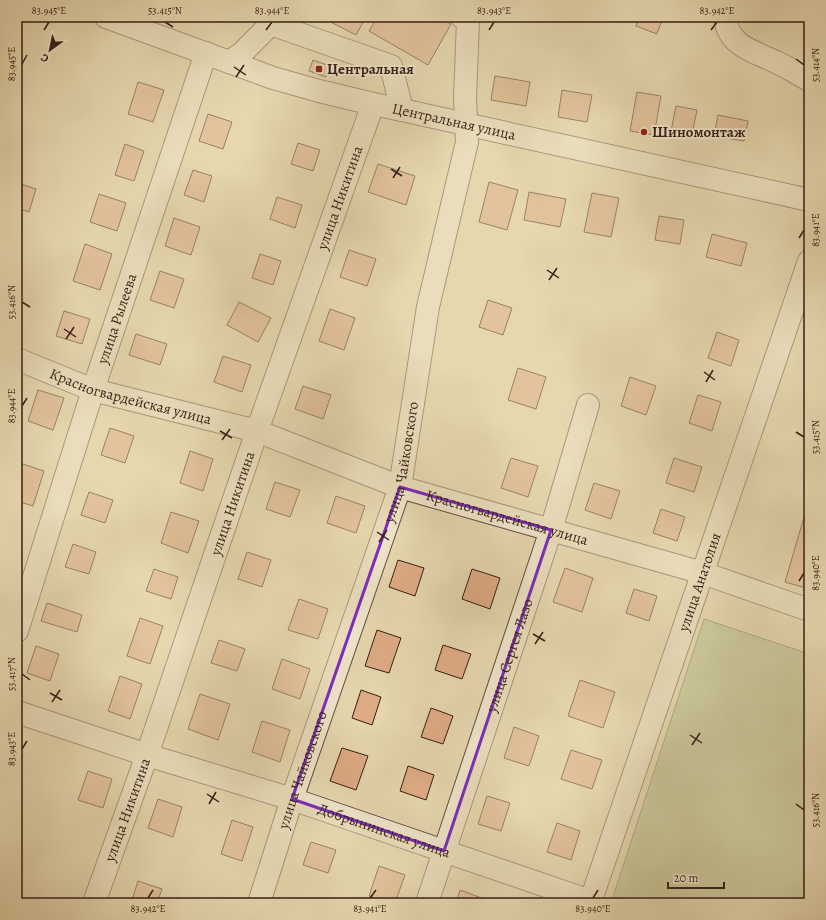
<svg xmlns="http://www.w3.org/2000/svg" width="826" height="920" font-family="Alegreya,serif">
<rect width="100%" height="100%" fill="#e6d7af"/>
<filter id="stains"><feTurbulence type="fractalNoise" baseFrequency=".005" numOctaves="4"/><feColorMatrix values="0 0 0 0 .2 0 0 0 0 .09 0 0 0 0 .02 0 0 0 .5 -.17"/></filter>
<radialGradient id="worn" r=".72"><stop offset=".6" stop-color="#630" stop-opacity="0"/><stop offset="1" stop-color="#630" stop-opacity=".3"/></radialGradient>
<path fill="#b2bf8d" stroke="#746e51" d="M704,619L809,654V903H611Z"/>
<g fill="#dfac85" stroke="#361e15">
<path d="M321,17H366L356,35Z"/>
<path d="M377,17H438L451,24L428,65L369,31Z"/>
<path d="M639,17H663L657,34L636,26Z"/>
<path d="M809,36V52L804,50Z"/>
<path d="M313,60L330,66L326,77L309,71Z"/>
<path d="M495,76L530,82L526,106L491,100Z"/>
<path d="M138,82L164,90L153,122L128,114Z"/>
<path d="M562,90L592,95L587,122L558,117Z"/>
<path d="M637,92L661,96L654,135L630,131Z"/>
<path d="M676,106L697,110L692,135L671,131Z"/>
<path d="M208,114L232,122L223,149L199,141Z"/>
<path d="M718,115L748,121L744,141L714,136Z"/>
<path d="M298,143L320,150L313,171L291,164Z"/>
<path d="M125,144L144,151L134,181L115,175Z"/>
<path d="M378,164L415,176L406,205L368,192Z"/>
<path d="M193,170L212,176L204,202L184,195Z"/>
<path d="M489,182L518,190L507,230L479,222Z"/>
<path d="M18,183L36,189L29,212L17,208V187Z"/>
<path d="M529,192L566,199L560,227L524,220Z"/>
<path d="M592,193L619,198L611,237L584,232Z"/>
<path d="M99,194L126,203L117,231L90,222Z"/>
<path d="M277,197L302,205L295,228L270,219Z"/>
<path d="M659,216L684,220L680,244L655,240Z"/>
<path d="M174,218L200,227L191,255L165,246Z"/>
<path d="M712,234L747,243L741,266L706,257Z"/>
<path d="M85,244L112,254L100,290L73,281Z"/>
<path d="M349,250L376,259L367,286L340,277Z"/>
<path d="M260,254L281,261L273,285L252,278Z"/>
<path d="M160,271L184,279L174,308L150,300Z"/>
<path d="M488,300L512,308L503,335L479,327Z"/>
<path d="M239,302L271,318L258,342L227,325Z"/>
<path d="M330,309L355,318L344,350L319,341Z"/>
<path d="M64,311L90,319L82,344L56,336Z"/>
<path d="M717,332L739,340L731,366L708,358Z"/>
<path d="M136,334L167,344L160,365L129,355Z"/>
<path d="M223,356L251,365L242,392L214,382Z"/>
<path d="M518,368L546,377L536,409L508,400Z"/>
<path d="M630,377L656,386L646,415L621,406Z"/>
<path d="M303,386L331,395L323,419L295,409Z"/>
<path d="M38,390L64,398L53,430L28,421Z"/>
<path d="M698,395L721,402L712,431L689,423Z"/>
<path d="M110,428L134,436L125,463L101,455Z"/>
<path d="M190,451L213,459L203,491L180,483Z"/>
<path d="M511,458L538,466L528,497L501,488Z"/>
<path d="M674,458L702,467L694,492L666,483Z"/>
<path d="M17,462L44,471L33,506L17,501Z"/>
<path d="M275,482L300,490L290,517L266,509Z"/>
<path d="M594,483L620,491L611,519L585,510Z"/>
<path d="M89,492L113,500L105,523L81,515Z"/>
<path d="M336,496L365,506L356,533L327,523Z"/>
<path d="M809,500V589L785,582Z"/>
<path d="M661,509L685,517L677,541L653,533Z"/>
<path d="M171,512L199,521L188,553L161,543Z"/>
<path d="M73,544L96,552L89,574L65,567Z"/>
<path d="M247,552L271,560L262,587L238,579Z"/>
<path d="M398,560L424,568L415,596L389,587Z"/>
<path d="M565,568L593,578L582,612L553,602Z"/>
<path d="M154,569L178,577L171,599L146,591Z"/>
<path d="M472,569L500,578L490,609L462,599Z"/>
<path d="M634,589L657,596L649,621L626,613Z"/>
<path d="M299,599L328,609L318,639L288,630Z"/>
<path d="M47,603L82,615L77,632L41,621Z"/>
<path d="M140,618L163,626L150,664L127,656Z"/>
<path d="M377,630L401,638L389,673L365,666Z"/>
<path d="M219,640L245,649L237,671L211,663Z"/>
<path d="M443,645L471,654L462,679L435,670Z"/>
<path d="M36,646L59,654L50,681L27,673Z"/>
<path d="M282,659L310,669L300,699L272,689Z"/>
<path d="M120,676L142,684L130,719L108,711Z"/>
<path d="M580,680L615,692L603,728L568,716Z"/>
<path d="M361,690L381,697L372,725L352,718Z"/>
<path d="M200,694L230,704L218,740L188,729Z"/>
<path d="M431,708L453,716L443,744L421,737Z"/>
<path d="M262,721L290,730L280,762L252,752Z"/>
<path d="M514,727L539,736L529,766L504,758Z"/>
<path d="M342,748L368,756L356,790L330,781Z"/>
<path d="M571,750L602,760L592,789L561,779Z"/>
<path d="M17,753L23,755L17,774Z"/>
<path d="M408,766L434,775L426,800L400,791Z"/>
<path d="M88,771L112,779L103,808L78,800Z"/>
<path d="M487,796L510,803L501,831L478,824Z"/>
<path d="M158,799L182,807L173,837L148,828Z"/>
<path d="M232,820L253,827L242,861L221,854Z"/>
<path d="M557,823L580,831L571,860L547,852Z"/>
<path d="M311,842L336,850L328,873L303,865Z"/>
<path d="M379,866L405,875L395,903H392L369,896Z"/>
<path d="M138,881L162,889L157,903H131Z"/>
<path d="M460,890L487,900L486,903H456Z"/>
<path d="M200,900L210,903H199Z"/>
</g>
<g fill="none" stroke-linecap="round" stroke-linejoin="round">
<g stroke="#624c3c" stroke-width="24">
<g id="minor">
<path id="s1" d="M106,17L273,78L319,91L373,104L402,110L809,200"/>
<path d="M725,17C728,46 753,51 776,62C787,67 798,74 809,80"/>
<path d="M229,62L242,53L271,24L391,66L402,110"/>
<path id="s2" d="M17,359L93,390L257,431L400,487L551,530L703,573L809,610"/>
<path id="s3" d="M17,631L93,390L206,53"/>
<path id="s4" d="M17,712L147,755L292,799L590,901"/>
<path id="s5" d="M94,903L147,755L257,431L373,104"/>
<path id="s6" d="M259,903L292,799L400,487L428,307L467,142L465,98L468,21L462,17"/>
<path id="s7" d="M427,903L551,530L588,405"/>
<path id="s8" d="M590,903L809,261"/>
</g>
</g>
<use href="#minor" stroke="#efe5cb" stroke-width="22"/>
</g>
<path d="M0 0H826V920H0ZM400,487L551,530L444,851L292,799Z" fill="#e6d7af" fill-opacity=".55" fill-rule="evenodd"/>
<path fill="none" stroke="#7b2cbf" stroke-width="3" stroke-linejoin="round" d="M400,487L551,530L444,851L292,799Z"/>
<path fill="none" stroke="#361e15" stroke-width="1.5" d="M165,22L173,27M44,30L49,22M266,30L272,22M489,30L494,22M711,30L717,22M796,59L804,65M22,64L27,55M234,67L246,75M236,77L244,65M391,169L402,176M393,178L400,167M799,238L804,230M547,270L559,278M549,280L557,268M22,302L30,307M64,329L76,337M66,339L74,327M704,372L715,380M706,382L713,370M22,406L27,398M220,431L232,438M796,432L804,437M222,440L230,429M377,532L389,540M379,542L387,530M799,581L804,573M533,634L545,641M535,644L543,632M22,674L30,680M50,693L62,700M52,702L60,690M690,735L702,743M692,745L700,733M22,749L27,741M207,794L219,802M209,804L216,792M796,804L804,810M148,898L153,890M370,898L376,890M593,898L598,890"/>
<g fill="#8f2418" stroke="#efe5cb" stroke-width="1.5">
<rect x="315" y="65" width="8" height="8" rx="2"/>
<circle cx="644" cy="132" r="4"/>
</g>
<g text-anchor="middle" dominant-baseline="central" stroke-width="4" stroke-linejoin="round" paint-order="stroke">
<g font-size="15" font-weight="bold" fill="#361e15" stroke="#efe5cb" text-anchor="start">
<text x="327" y="69">Центральная</text>
<text x="652" y="132">Шиномонтаж</text>
</g>
<g font-size="15" fill="#361e15" stroke="#efe5cb">
<text stroke="none"><textPath href="#s1" startOffset="364">Центральная улица</textPath></text>
<text stroke="none"><textPath href="#s5" startOffset="747">улица Никитина</textPath></text>
<text stroke="none"><textPath href="#s3" startOffset="328">улица Рылеева</textPath></text>
<text stroke="none"><textPath href="#s2" startOffset="120">Красногвардейская улица</textPath></text>
<text stroke="none"><textPath href="#s6" startOffset="464">улица Чайковского</textPath></text>
<text stroke="none"><textPath href="#s5" startOffset="423">улица Никитина</textPath></text>
<text stroke="none"><textPath href="#s2" startOffset="516">Красногвардейская улица</textPath></text>
<text stroke="none"><textPath href="#s8" startOffset="339">улица Анатолия</textPath></text>
<text stroke="none"><textPath href="#s7" startOffset="261">улица Сергея Лазо</textPath></text>
<text stroke="none"><textPath href="#s6" startOffset="140">улица Чайковского</textPath></text>
<text stroke="none"><textPath href="#s5" startOffset="99">улица Никитина</textPath></text>
<text stroke="none"><textPath href="#s4" startOffset="386">Добрынинская улица</textPath></text>
</g>
</g>
<rect width="826" height="920" fill="none" stroke="#e6d7af" stroke-width="44"/>
<g transform="translate(50 50) rotate(213)" stroke="#efe5cb" stroke-width="3" paint-order="stroke">
<path d="M0-3L7 15L0 10L-7 15Z" fill="#361e15"/>
<text y="-6" font-size="11" font-weight="bold" text-anchor="middle" fill="#361e15">С</text>
</g>
<path d="M668 882v6h56v-6" fill="none" stroke="#361e15" stroke-width="2"/>
<text x="674" y="882" font-size="12" fill="#361e15" stroke="#efe5cb" stroke-width="3" paint-order="stroke">20 m</text>
<rect x="22" y="22" width="782" height="876" fill="none" stroke="#361e15" stroke-width="1.5"/>
<g font-size="10" text-anchor="middle" fill="#361e15">
<text x="49" y="14">83.945°E</text>
<text x="165" y="14">53.415°N</text>
<text x="272" y="14">83.944°E</text>
<text x="494" y="14">83.943°E</text>
<text x="717" y="14">83.942°E</text>
<text transform="translate(11 64) rotate(-90)" y="4">83.945°E</text>
<text transform="translate(815 65) rotate(-90)" y="4">53.414°N</text>
<text transform="translate(815 230) rotate(-90)" y="4">83.941°E</text>
<text transform="translate(11 302) rotate(-90)" y="4">53.416°N</text>
<text transform="translate(11 406) rotate(-90)" y="4">83.944°E</text>
<text transform="translate(815 437) rotate(-90)" y="4">53.415°N</text>
<text transform="translate(815 573) rotate(-90)" y="4">83.940°E</text>
<text transform="translate(11 674) rotate(-90)" y="4">53.417°N</text>
<text transform="translate(11 749) rotate(-90)" y="4">83.943°E</text>
<text transform="translate(815 810) rotate(-90)" y="4">53.416°N</text>
<text x="148" y="912">83.942°E</text>
<text x="370" y="912">83.941°E</text>
<text x="593" y="912">83.940°E</text>
</g>
<rect width="100%" height="100%" filter="url(#stains)"/>
<rect width="100%" height="100%" fill="url(#worn)"/>
</svg>
